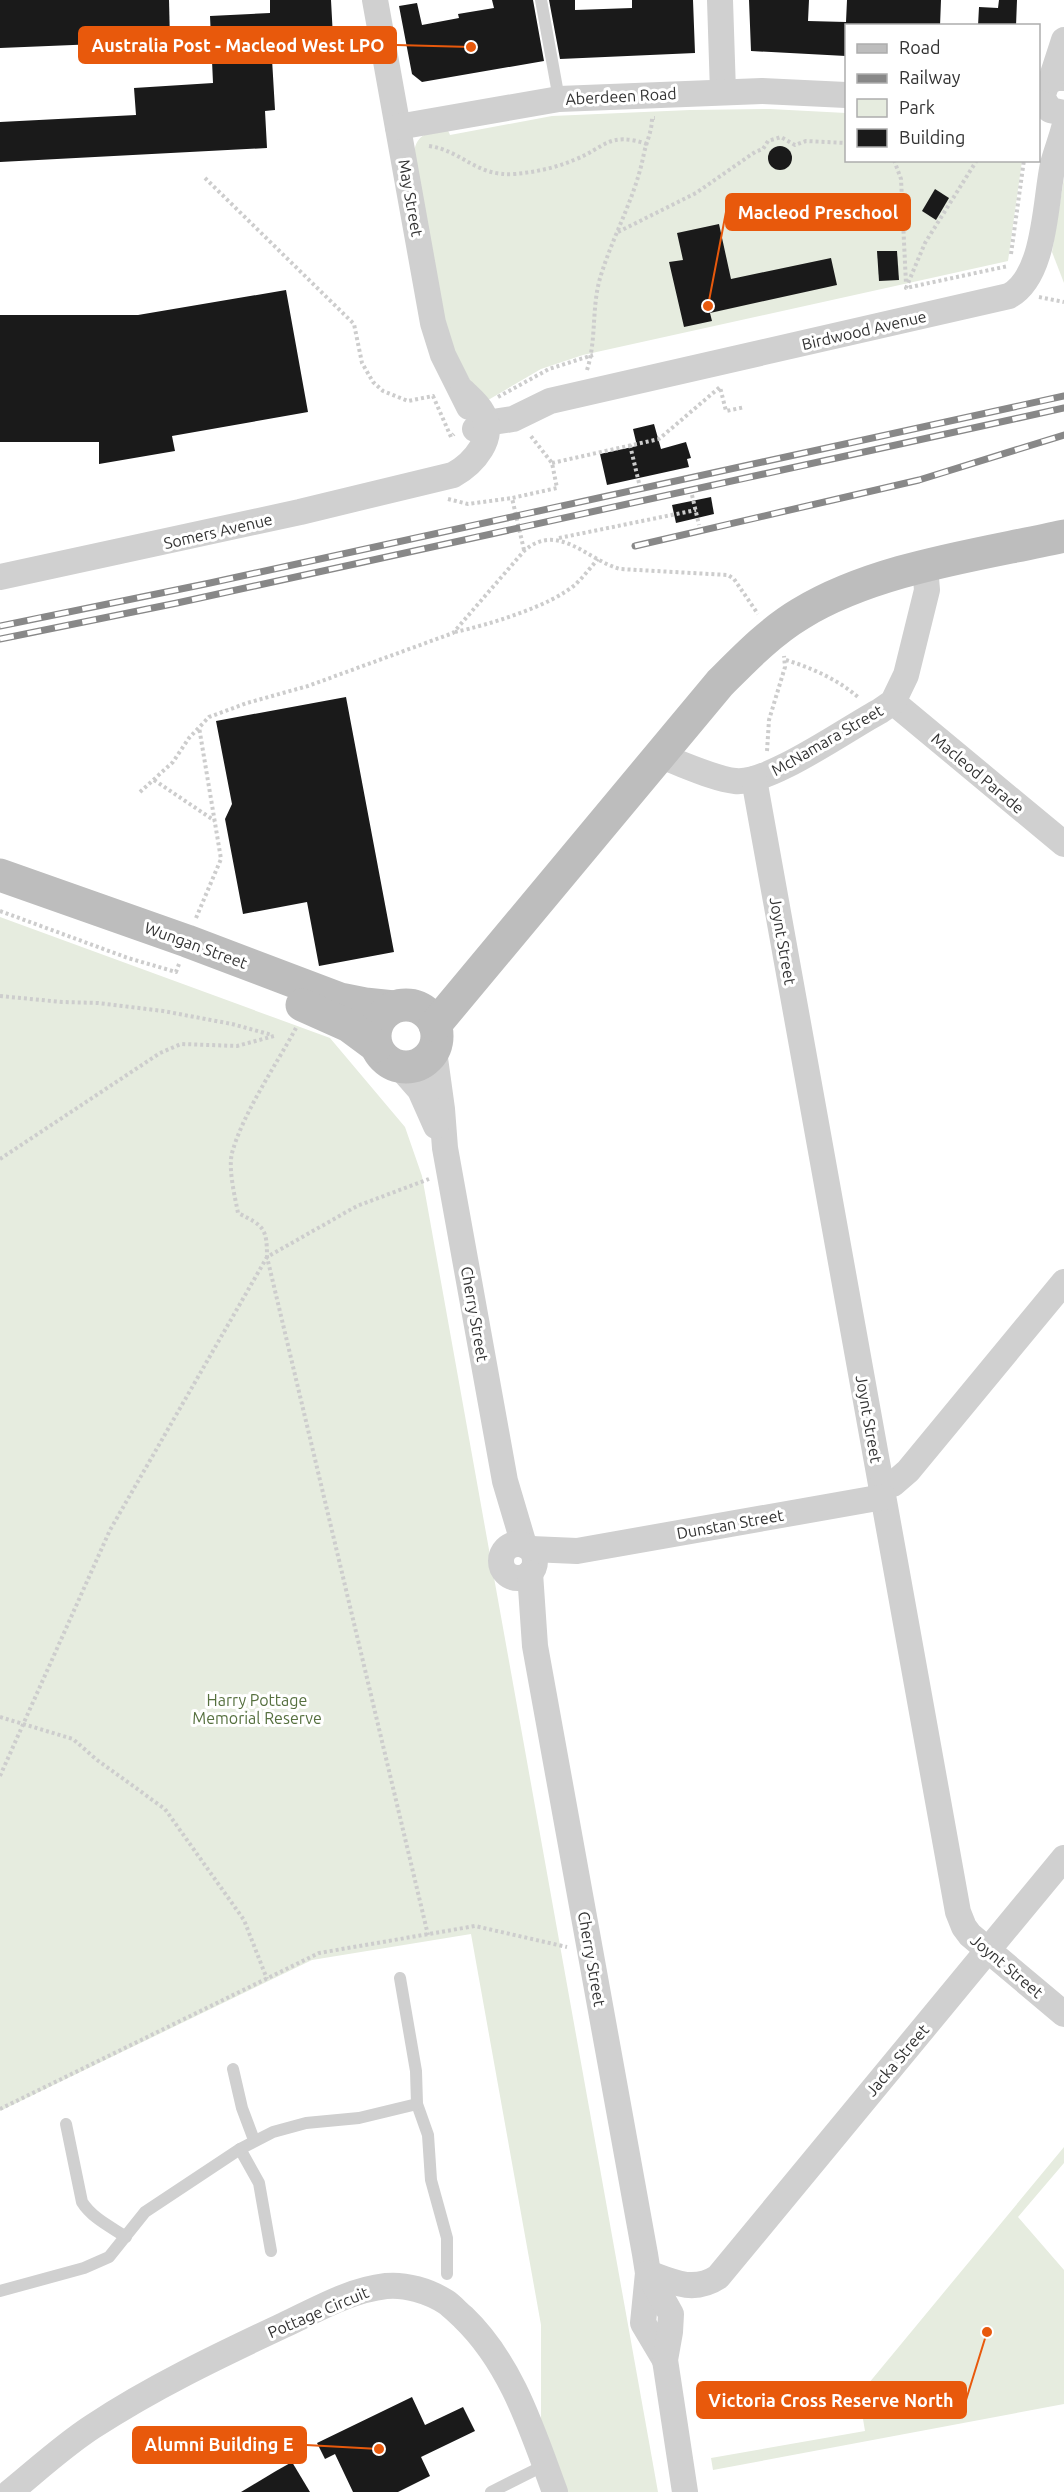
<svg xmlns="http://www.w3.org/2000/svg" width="1064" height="2492" font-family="Ubuntu,sans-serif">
<rect width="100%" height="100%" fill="#fff"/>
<g fill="#e6ecdf">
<path d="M770,109L846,113V160L1022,161L1008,261L583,355L541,369L483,403L449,344L414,152C417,133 430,132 447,128L450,135L552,116L690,110Z"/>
<path d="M1064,178V283L1052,252Z"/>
<path d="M0,917L330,1038L405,1127L422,1176L658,2492H562L541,2434V2325L471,1934L312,1960L0,2111Z"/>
<path d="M1064,2147V2163L1018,2217L1064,2270V2404L713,2470L711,2458L865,2431L859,2395Z"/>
</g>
<g fill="#1a1a1a">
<path d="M0,0H169L170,41L0,48Z"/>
<path d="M270,0H331L334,56L272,59L275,110L265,111L267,148L0,162V122L136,115L134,88L213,83L210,16L270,13Z"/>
<path d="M492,0H533L544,61L422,82L412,74L399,6L417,3L422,25L459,18L458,14L494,8Z"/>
<path d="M549,0H575V10L632,8V0H693L695,53L560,59Z"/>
<path d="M749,0H809L808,21L846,22L847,0H941L940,26H846V56L751,51Z"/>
<path d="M999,0H1017L1016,26H978L979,7L998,8Z"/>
<circle cx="780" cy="158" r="12"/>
<path d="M935,189L949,198L936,220L922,211Z"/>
<path d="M719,224L731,279L831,258L837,285L710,313L712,321L684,327L669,262L683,260L677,233Z"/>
<path d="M877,251H897L899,280L879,281Z"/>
<path d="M286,290L308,412L172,436L175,451L99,464V442H0V315H138Z"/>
<path d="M654,424L661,449L686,442L691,458L687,459L689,467L607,485L600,454L637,446L633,429Z"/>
<path d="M711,497L714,514L676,523L672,505Z"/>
<path d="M346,697L394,952L319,966L307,902L243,914L225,819L232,804L216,721Z"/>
<path d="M412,2397L425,2425L463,2407L475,2431L421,2457L430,2476L398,2492H353L335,2454L325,2459L317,2443Z"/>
<path d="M292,2462L310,2492H241L276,2471Z"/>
</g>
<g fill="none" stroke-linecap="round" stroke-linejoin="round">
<g stroke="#cdcdcd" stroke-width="4" stroke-dasharray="3 3" stroke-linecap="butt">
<path d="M429,146C463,151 476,177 515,174C535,172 555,168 574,160C605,148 608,131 647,144"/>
<path d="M894,160L901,179L906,284"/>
<path d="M977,160L925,243L906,288L1008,266"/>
<path d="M205,178L354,324L362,363L373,382L383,391L408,401L433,396L451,437L454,434"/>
<path d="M618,232L696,193L755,152L763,149L768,141L781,137L795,145L806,141L846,143"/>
<path d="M1011,254L1024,160"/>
<path d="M1039,297L1064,302"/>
<path d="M587,370C597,339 591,306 601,275C614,233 636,196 644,153C647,140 652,131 652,118H655"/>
<path d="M498,397L549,369L593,355"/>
<path d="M630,445L639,483"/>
<path d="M552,463L659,439L720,387L726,411L745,407"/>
<path d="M692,495L699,525"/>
<path d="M448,499L468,504L512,498"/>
<path d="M559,538L696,510"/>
<path d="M524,550L512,498L557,488L552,463L530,435"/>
<path d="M455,632C488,625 551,606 576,584C584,576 591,567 598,559"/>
<path d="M786,660C812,668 839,680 859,698"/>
<path d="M767,751L769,720L785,667L784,656"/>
<path d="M154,780L215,821"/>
<path d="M140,792L173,762L189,738L209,717L247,703L308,686L453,633L524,551C558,521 587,560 620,569L728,575L734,579L758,614"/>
<path d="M0,911L128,958L176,972L179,964"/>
<path d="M196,918L221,859L199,727"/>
<path d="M0,996L62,1002L98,1003L163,1011L232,1024L272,1035"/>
<path d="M296,1028C276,1065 243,1113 232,1153C228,1169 235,1197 238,1213C264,1226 267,1228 267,1257L428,1935"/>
<path d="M0,1159L160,1053L181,1044L237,1046L274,1036"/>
<path d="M0,1717L73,1739L97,1760L165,1809L244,1920L267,1979"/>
<path d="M0,1776L110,1530L267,1257L357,1206L429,1179"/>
<path d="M0,2109L319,1953L475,1926L567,1947"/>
</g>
<g stroke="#d0d0d0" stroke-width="12">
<path d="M541,0L559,99"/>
<path d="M400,1978L416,2071L417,2104L428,2135L431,2180L447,2238V2274"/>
<path d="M233,2069L242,2108L254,2140"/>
<path d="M66,2124L82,2202C92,2218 111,2227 126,2237"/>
<path d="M240,2149L259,2183L271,2251"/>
<path d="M0,2291L84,2268L109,2257L145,2212L240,2149L273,2132L306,2123L359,2118L417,2104"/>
<path d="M491,2492L545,2465"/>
</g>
<g stroke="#d0d0d0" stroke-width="26">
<path d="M375,0L433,323L443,355L469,407"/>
<path d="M720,0L723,92"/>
<path d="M1064,78H1056L1047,83L1042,97L1050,110L1064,113"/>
<path d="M1051,80L1064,40"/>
<path d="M398,127L559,99L762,91L846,95"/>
<path d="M475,429L486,423L513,419L550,401L1009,296C1046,276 1045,201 1053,164C1056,152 1061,140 1064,128"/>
<path d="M0,577L300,512L453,475C473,464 498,437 482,412C478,404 469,397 463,391"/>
<path d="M893,702L1064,844"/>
<path d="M660,756C681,763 714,779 735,781C768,785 848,728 880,711L893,702L906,675L927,590L925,567"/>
<path d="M754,779L958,1912L964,1927L970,1935L1064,2014"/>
<path d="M434,1051L442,1109L445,1148L505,1481L524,1545"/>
<path d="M399,1066L420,1090L436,1126"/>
<path d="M881,1486L893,1484L908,1471L1064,1282"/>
<circle cx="518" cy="1561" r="17"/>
<path d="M531,1549L577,1551L883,1497"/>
<path d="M530,1573L535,1646L645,2254L648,2273L643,2323L665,2360"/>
<path d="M648,2273C672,2282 694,2293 718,2277L1064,1858"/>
<path d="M648,2273L671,2314L670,2332L665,2360L685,2492"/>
<path d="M10,2492C37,2470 63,2446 92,2427C153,2387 218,2356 284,2325C316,2310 350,2290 386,2286C405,2284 429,2291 446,2302C452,2306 457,2312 463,2317C512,2364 532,2430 555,2492"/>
</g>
<g stroke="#bdbdbd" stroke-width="33">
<path d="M0,875L187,941L340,999L365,1004L394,1007"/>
<circle cx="406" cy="1036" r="31"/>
<path d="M302,1005L349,1026L376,1046"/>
<path d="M435,1025L720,683C745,658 770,632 800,614C875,568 979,555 1064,536"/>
</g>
<g stroke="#888" stroke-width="7">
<g id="rail">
<path d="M635,546L919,480L1064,435"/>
<path d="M0,626L210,583L1064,396"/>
<path d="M0,639L177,603L1064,408"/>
</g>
</g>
<use href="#rail" stroke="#fff" stroke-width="4.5" stroke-dasharray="14" stroke-linecap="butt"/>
</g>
<g text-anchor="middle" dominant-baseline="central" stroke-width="6" stroke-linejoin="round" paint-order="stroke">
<g font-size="16" fill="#333" stroke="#fff">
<text transform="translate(621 96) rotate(-3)">Aberdeen Road</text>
<text transform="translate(411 198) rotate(80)">May Street</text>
<text transform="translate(864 330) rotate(-13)">Birdwood Avenue</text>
<text transform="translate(218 531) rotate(-13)">Somers Avenue</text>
<text transform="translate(827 740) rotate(-30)">McNamara Street</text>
<text transform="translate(978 773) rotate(40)">Macleod Parade</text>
<text transform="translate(783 941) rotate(80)">Joynt Street</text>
<text transform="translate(196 945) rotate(20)">Wungan Street</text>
<text transform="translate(475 1314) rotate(80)">Cherry Street</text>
<text transform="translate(869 1419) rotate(80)">Joynt Street</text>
<text transform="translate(730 1524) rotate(-10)">Dunstan Street</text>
<text transform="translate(592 1959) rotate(80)">Cherry Street</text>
<text transform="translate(1007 1966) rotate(40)">Joynt Street</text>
<text transform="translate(897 2060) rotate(-50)">Jacka Street</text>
<text transform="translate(318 2312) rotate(-23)">Pottage Circuit</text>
</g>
<g font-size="16" fill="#56703f" stroke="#fff">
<text x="257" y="1700">Harry Pottage<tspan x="257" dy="18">Memorial Reserve</tspan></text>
</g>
</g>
<path fill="none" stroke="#e8590c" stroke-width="2" d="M471 47L396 45M708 306L726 212M987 2332L966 2400M379 2449L306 2445"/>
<g fill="#e8590c" stroke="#fff" stroke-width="2">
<circle cx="471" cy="47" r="6"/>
<circle cx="708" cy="306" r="6"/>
<circle cx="987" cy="2332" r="6"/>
<circle cx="379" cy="2449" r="6"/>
</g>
<g fill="#e8590c" stroke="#e8590c" stroke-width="2">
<rect x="79" y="27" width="317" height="36" rx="6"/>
<rect x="726" y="194" width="184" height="36" rx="6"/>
<rect x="697" y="2382" width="269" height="36" rx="6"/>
<rect x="133" y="2427" width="173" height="36" rx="6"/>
</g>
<g font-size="18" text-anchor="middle" font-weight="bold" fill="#fff">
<text x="238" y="52">Australia Post - Macleod West LPO</text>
<text x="818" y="219">Macleod Preschool</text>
<text x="831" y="2407">Victoria Cross Reserve North</text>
<text x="219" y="2451">Alumni Building E</text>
</g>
<rect x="845" y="24" width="195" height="138" fill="#ffffff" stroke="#adadad" stroke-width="1.5"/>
<rect x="857" y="44" width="30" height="9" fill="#bdbdbd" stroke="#adadad" stroke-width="1.5"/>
<text x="899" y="54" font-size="18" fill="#333333">Road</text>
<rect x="857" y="74" width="30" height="9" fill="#888888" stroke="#adadad" stroke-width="1.5"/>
<text x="899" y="84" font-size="18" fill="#333333">Railway</text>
<rect x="857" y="99" width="30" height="18" fill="#e6ecdf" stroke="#adadad" stroke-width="1.5"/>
<text x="899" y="114" font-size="18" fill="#333333">Park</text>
<rect x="857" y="129" width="30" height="18" fill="#1a1a1a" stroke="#adadad" stroke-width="1.5"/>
<text x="899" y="144" font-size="18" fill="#333333">Building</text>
</svg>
